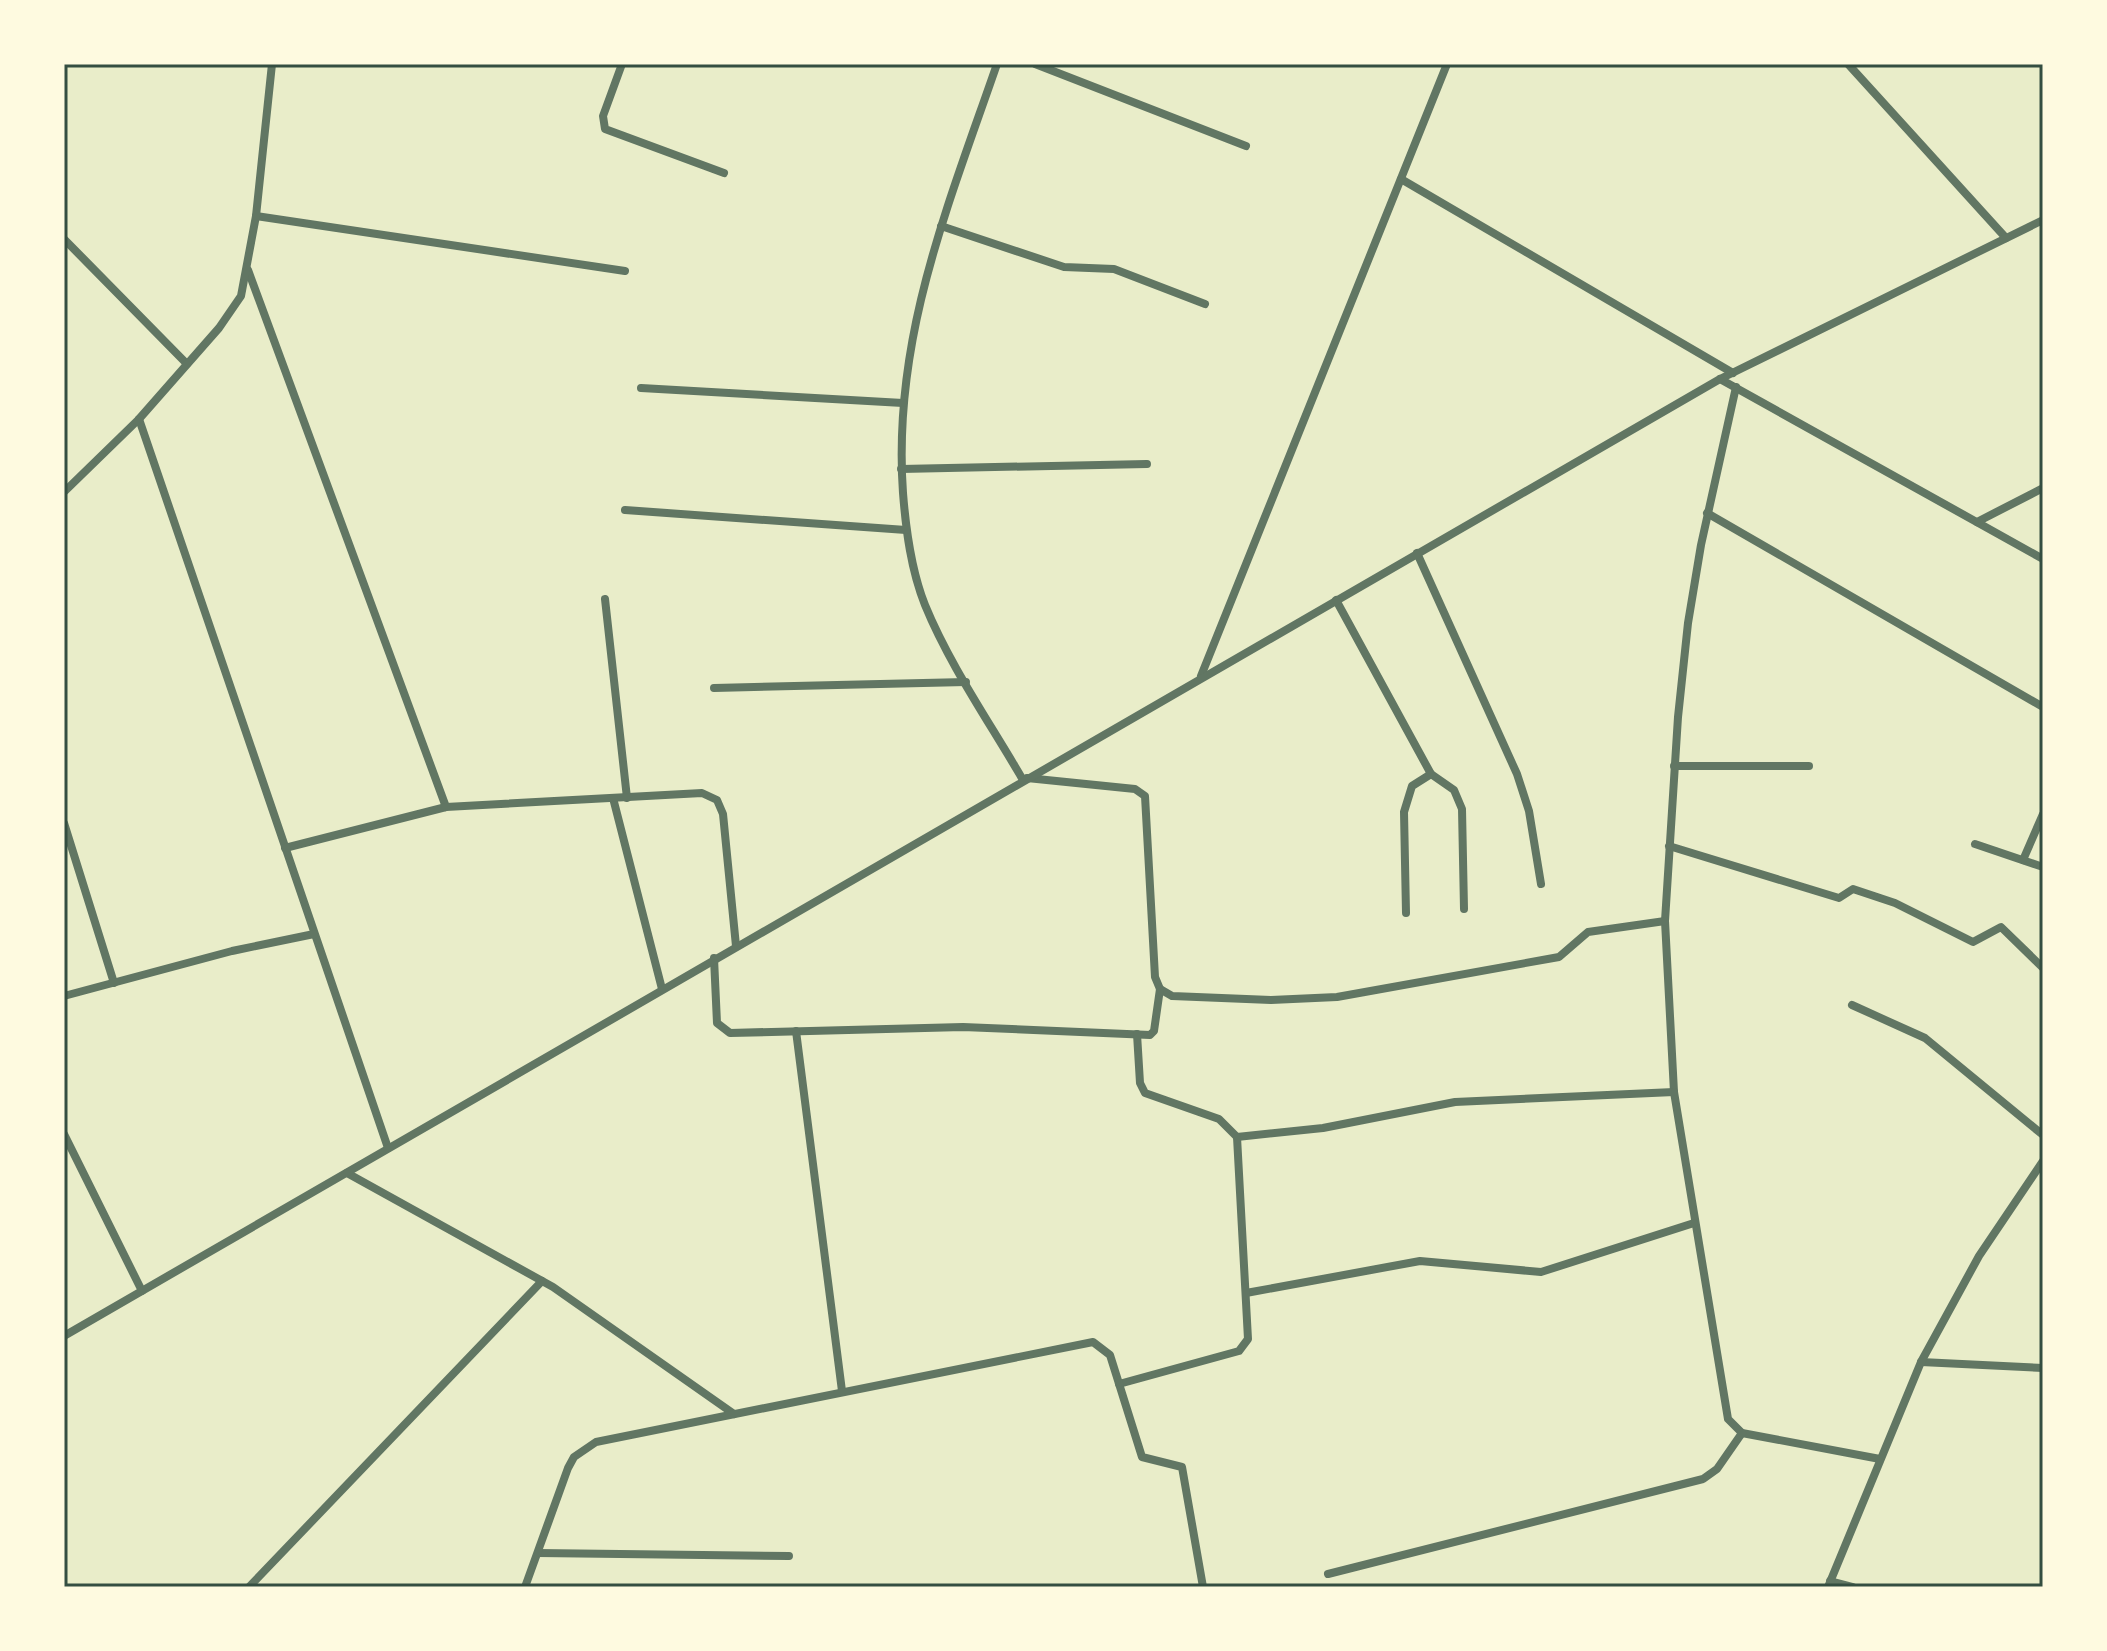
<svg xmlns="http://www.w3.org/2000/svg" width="2107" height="1651" font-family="'Archivo Narrow',sans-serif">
<rect width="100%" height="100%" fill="#e9edc9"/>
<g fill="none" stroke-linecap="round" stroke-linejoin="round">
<g stroke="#617663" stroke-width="8">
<path d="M622,64L603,116L605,129L724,173"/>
<path d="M997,64C948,206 892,339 903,493C906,531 911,570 925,605C950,666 990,723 1023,780"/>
<path d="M1035,64L1246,146"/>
<path d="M1848,64L2006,238"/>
<path d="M1401,179L1733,373"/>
<path d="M256,216L625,271"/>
<path d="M941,226L1064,267L1114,269L1205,304"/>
<path d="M64,239L187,364"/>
<path d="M248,270L446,807"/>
<path d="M1720,379L2043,559"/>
<path d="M1736,387L1701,545L1688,623L1678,717L1665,921L1674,1092L1728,1419L1742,1433L1880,1459"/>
<path d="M641,388L903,403"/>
<path d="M139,419L388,1148"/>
<path d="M901,469L1147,464"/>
<path d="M64,492L139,419L219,328L241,296L256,216L272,64"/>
<path d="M625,510L906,530"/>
<path d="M1707,513L2043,707"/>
<path d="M1977,522L2043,488"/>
<path d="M1417,553L1517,774L1529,811L1541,884"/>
<path d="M605,599L627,798"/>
<path d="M1336,600L1431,774L1454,790L1462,809L1464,909"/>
<path d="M1201,676L1447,64"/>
<path d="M714,688L966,682"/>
<path d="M1674,766H1809"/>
<path d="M1027,778L1135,789L1145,796L1155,977L1160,989L1172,996L1271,1000L1337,997L1559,957L1588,932L1665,921"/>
<path d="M613,798L662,989"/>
<path d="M64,823L114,983"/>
<path d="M1975,844L2043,867"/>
<path d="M1669,846L1839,898L1853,889L1895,903L1973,942L2001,927L2043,968"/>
<path d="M285,848L446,807L702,793L717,800L723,814L736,946"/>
<path d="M2023,860L2043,814"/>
<path d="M1406,913L1404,812L1412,786L1431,774"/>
<path d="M714,958L717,1023L730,1033L963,1027L1150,1035L1154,1031L1160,989"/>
<path d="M64,996L232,951L314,934"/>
<path d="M1852,1005L1925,1038L2043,1135"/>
<path d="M796,1031L842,1391"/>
<path d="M64,1134L142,1291"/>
<path d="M1237,1137L1323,1128L1455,1102L1674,1092"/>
<path d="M347,1173L553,1287L734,1414"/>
<path d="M1246,1293L1420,1261L1541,1272L1694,1223"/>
<path d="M64,1336L1720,379L2043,220"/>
<path d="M1921,1362L2043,1368"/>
<path d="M1119,1384L1239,1351L1248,1339L1237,1137L1219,1119L1145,1093L1140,1083L1137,1034"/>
<path d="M538,1553L789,1556"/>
<path d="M1328,1574L1703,1479L1717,1469L1742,1433"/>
<path d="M1830,1581L1853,1587"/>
<path d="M249,1587L542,1281"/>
<path d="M525,1587L568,1468L574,1457L596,1442L1093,1342L1110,1355L1142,1457L1182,1467L1203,1587"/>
<path d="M1828,1587L1921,1362L1979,1256L2043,1161"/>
</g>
</g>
<rect width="2107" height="1651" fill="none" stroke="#fefae0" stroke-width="132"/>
<rect x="66" y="66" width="1975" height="1519" fill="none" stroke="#344e41" stroke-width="3"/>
</svg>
